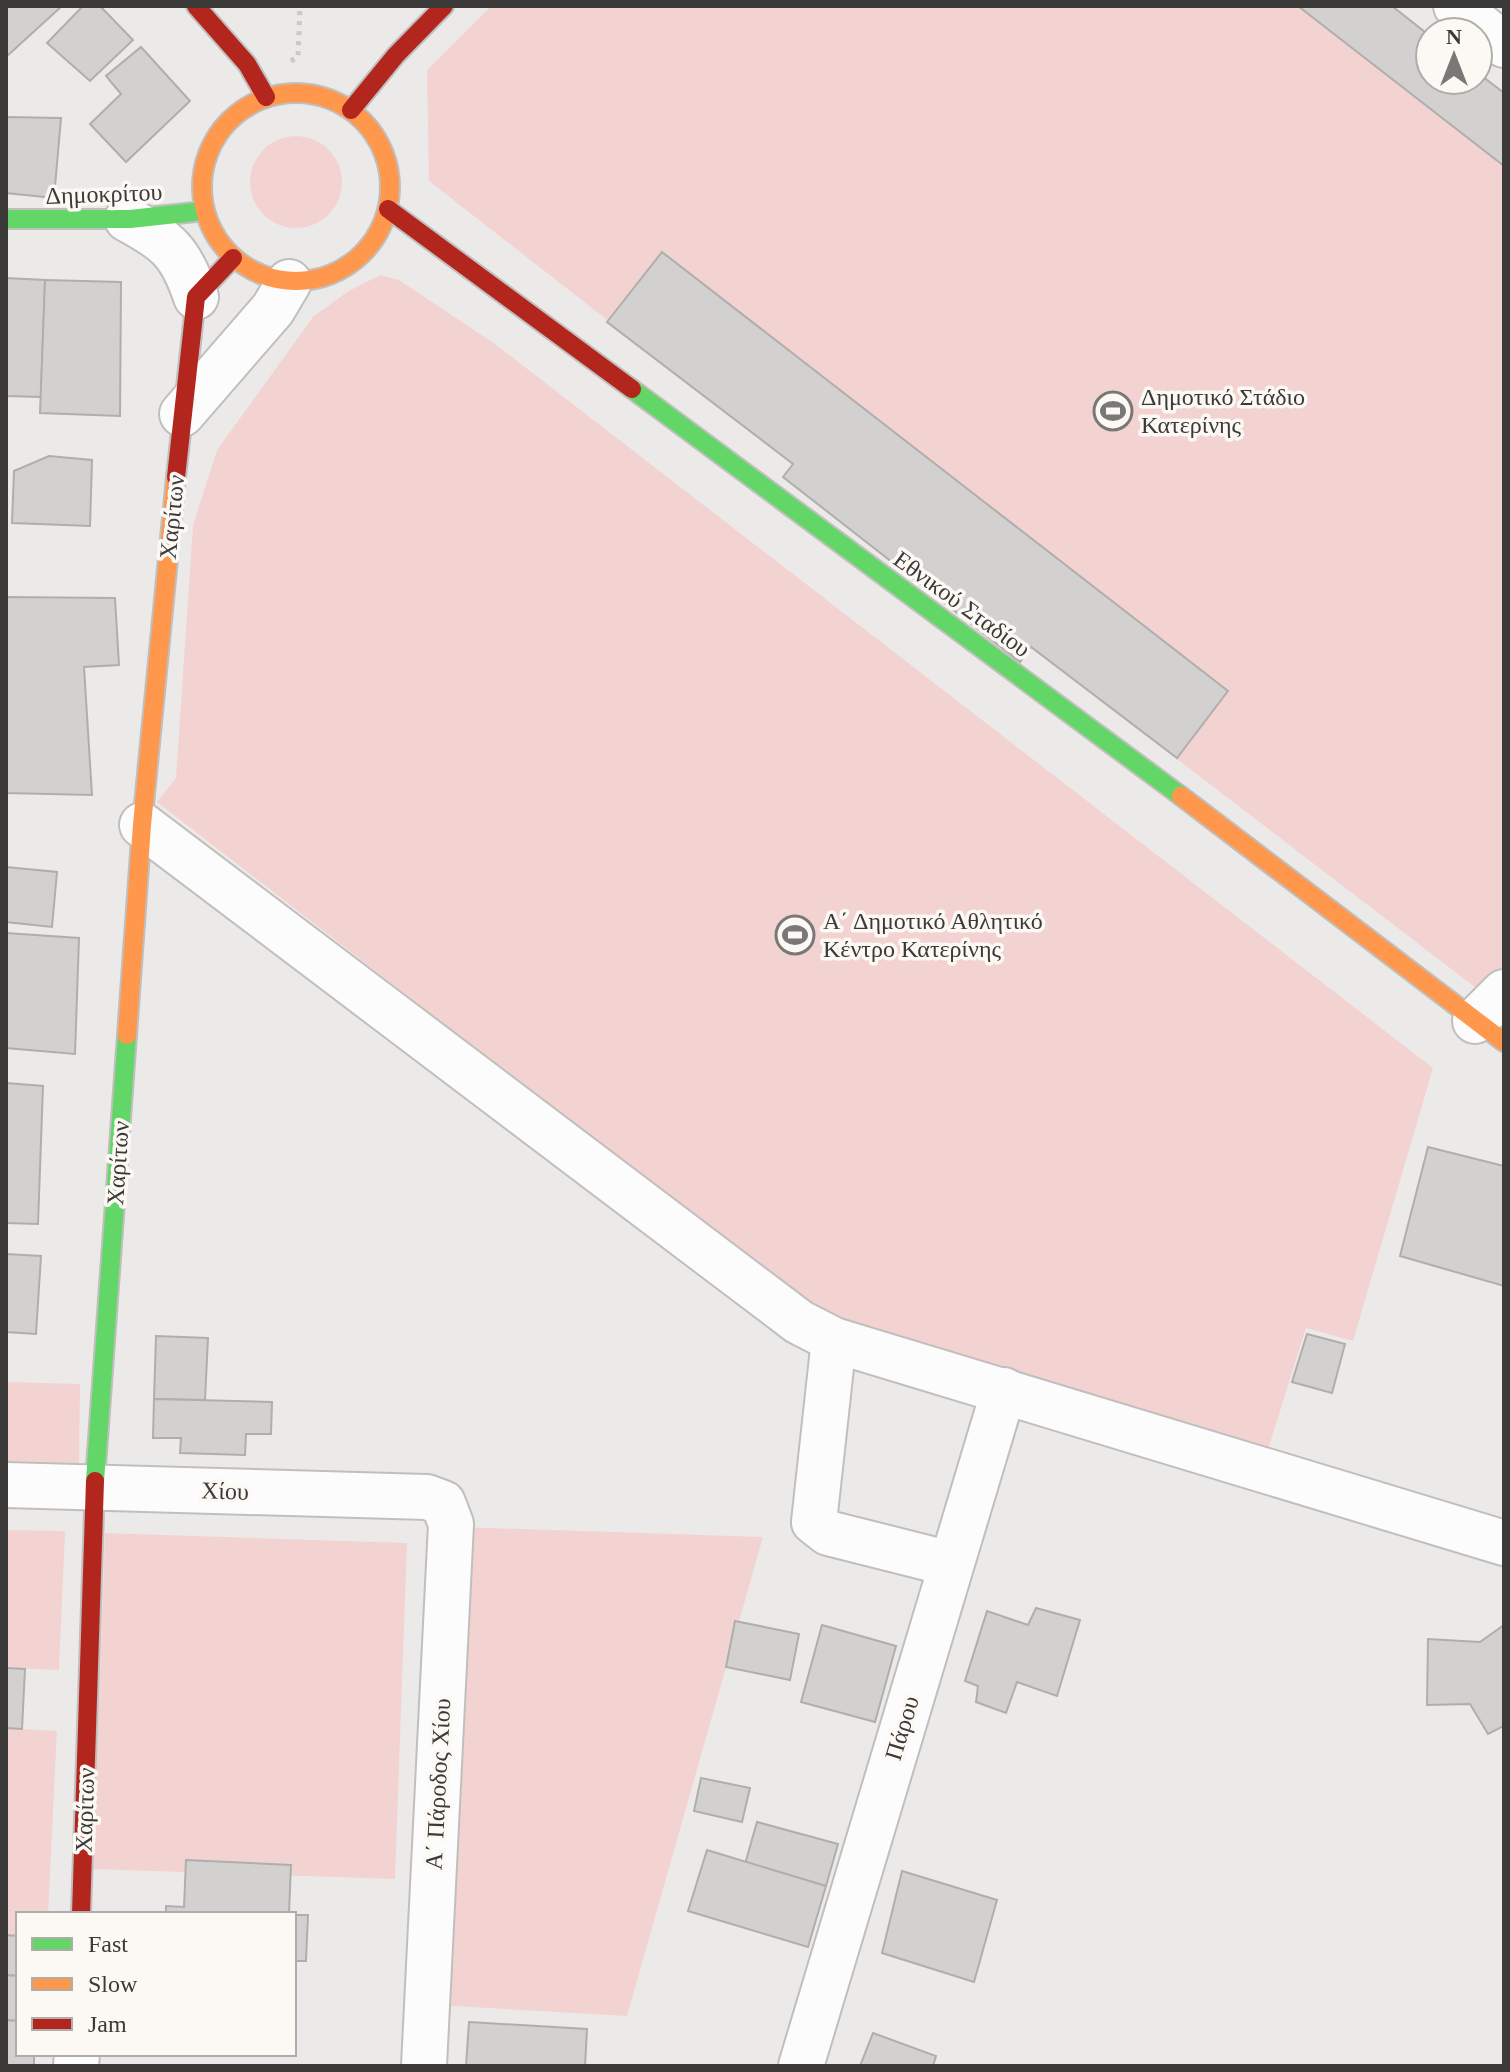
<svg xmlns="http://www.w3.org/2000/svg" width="1510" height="2072" font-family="Georgia,serif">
<rect width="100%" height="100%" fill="#eceae8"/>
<g fill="#f3d3d2">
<path d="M491,6H1392L1430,36V80H1478L1504,93V969L1480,991L1032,648L1020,662L792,464L429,181L427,70Z"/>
<circle cx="296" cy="182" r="46"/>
<path d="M380,275L399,280L495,344L1433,1068L1353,1341L1306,1328L1265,1459L830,1323L157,802L176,778L193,525L217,450L313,317L347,292Z"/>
<path d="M6,1382L80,1384L79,1468L6,1466Z"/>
<path d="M460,1527L763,1537L627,2016L436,2005Z"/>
<path d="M6,1530L65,1531L59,1670L6,1668Z"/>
<path d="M105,1533L407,1543L395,1879L93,1869Z"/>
<path d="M6,1728L57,1731L48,1914H18V1936L6,1935Z"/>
</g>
<g fill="#d3d1d0" stroke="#b0aeac" stroke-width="2">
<path d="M6,6H62L6,57Z"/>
<path d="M83,6H100L133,40L90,81L47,43Z"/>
<path d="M1298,6H1392L1430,36V80H1478V73L1504,93V166Z"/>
<path d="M141,47L190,101L126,162L90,124L121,94L106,76Z"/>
<path d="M6,117L61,118L54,198L6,193Z"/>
<path d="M662,252L1228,691L1177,758L1031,647L1020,662L783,477L793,464L607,322Z"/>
<path d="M6,278L45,280L41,397L6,396Z"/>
<path d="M45,280L121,282L120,416L40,413Z"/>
<path d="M49,456L92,460L90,526L12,523L14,471Z"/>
<path d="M6,597L115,598L119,665L84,667L92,795L6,793Z"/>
<path d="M6,867L57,872L52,927L6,922Z"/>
<path d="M6,933L79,938L75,1054L6,1048Z"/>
<path d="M6,1083L43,1086L38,1224L6,1223Z"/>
<path d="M1428,1147L1504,1166V1286L1400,1256Z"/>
<path d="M6,1254L41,1256L36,1334L6,1332Z"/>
<path d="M1307,1334L1345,1344L1332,1393L1292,1382Z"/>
<path d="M156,1336L208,1338L205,1400L154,1399Z"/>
<path d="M154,1399L272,1402L271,1434H246L245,1455L180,1453L181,1438H153Z"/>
<path d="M1036,1608L1080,1620L1057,1696L1017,1682L1006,1713L976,1702L978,1686L965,1681L987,1611L1028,1625Z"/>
<path d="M735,1621L799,1634L790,1680L726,1667Z"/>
<path d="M822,1625L896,1646L875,1722L801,1702Z"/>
<path d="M1504,1625V1726L1488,1734L1470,1704L1427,1705L1428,1639L1480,1642Z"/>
<path d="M6,1668L25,1669L22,1729L6,1728Z"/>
<path d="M701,1778L750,1788L742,1822L694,1811Z"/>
<path d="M757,1822L838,1844L826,1886L745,1864Z"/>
<path d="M707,1850L826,1886L808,1947L688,1911Z"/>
<path d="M186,1860L291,1865L289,1914H166V1906L184,1907Z"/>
<path d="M902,1871L997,1900L974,1982L882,1953Z"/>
<path d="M294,1915H308L306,1961H294Z"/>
<path d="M6,1935L18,1936V1976L6,1975Z"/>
<path d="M6,1975L18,1976V2021L6,2020Z"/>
<path d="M6,2020L18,2021V2054H34V2066H6Z"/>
<path d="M469,2022L587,2029L585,2066H466Z"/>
<path d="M873,2033L936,2056L933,2066H860Z"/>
</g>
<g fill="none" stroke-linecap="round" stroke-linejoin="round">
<g stroke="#c0bfbd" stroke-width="48">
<g id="street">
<path d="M1456,6L1504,45"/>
<path d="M127,219C168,241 181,252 196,297"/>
<path d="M182,414L273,309L289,282"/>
<path d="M142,825L799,1322L834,1340L1504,1543"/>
<path d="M1475,1021L1504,992"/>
<path d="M834,1340L814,1522L828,1533L951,1564"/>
<path d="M6,1485L427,1497L443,1503L451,1524L424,2066"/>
<path d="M76,2066L77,2054"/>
<path d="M801,2066L1004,1390"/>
</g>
</g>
<g stroke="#c0bfbd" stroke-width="22">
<g id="fast">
<path d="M6,219H130L204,211"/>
<path d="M632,389L1181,796"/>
<path d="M95,1481L127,1035"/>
</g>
</g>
<g stroke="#c0bfbd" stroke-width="22">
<g id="slow">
<circle cx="296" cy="187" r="94"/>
<path d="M1181,796L1504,1042"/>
<path d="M127,1035L142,825L176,477"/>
</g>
</g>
<g stroke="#c0bfbd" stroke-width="22">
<g id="jam">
<path d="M196,6L247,64L266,97"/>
<path d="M351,110L396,55L444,6"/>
<path d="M388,209L632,389"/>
<path d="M176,477L196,297L233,258"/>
<path d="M81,1914L95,1481"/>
</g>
</g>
<path stroke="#c9c9c8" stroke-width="5" stroke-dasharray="4 6" stroke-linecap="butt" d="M291,61L298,57L300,6"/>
<use href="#street" stroke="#fcfcfc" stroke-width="44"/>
<use href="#fast" stroke="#63d668" stroke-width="18"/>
<use href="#slow" stroke="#ff974d" stroke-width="18"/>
<use href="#jam" stroke="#b3261e" stroke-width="18"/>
</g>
<defs>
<g id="stadium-ring" transform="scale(2)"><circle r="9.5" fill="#fcf8f4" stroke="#797876" stroke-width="1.5"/><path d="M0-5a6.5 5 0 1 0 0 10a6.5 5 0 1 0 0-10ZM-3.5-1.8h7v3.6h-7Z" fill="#797876"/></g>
</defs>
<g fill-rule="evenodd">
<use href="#stadium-ring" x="1113" y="411"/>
<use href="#stadium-ring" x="795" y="935"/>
</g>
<g text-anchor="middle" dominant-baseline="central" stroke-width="7" stroke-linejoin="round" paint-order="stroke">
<g font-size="24" fill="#3b3a38" stroke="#fcf8f4">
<text transform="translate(104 194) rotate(-2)">Δημοκρίτου</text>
<text transform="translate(172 517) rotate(-84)">Χαρίτων</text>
<text transform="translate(962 604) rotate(36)">Εθνικού Σταδίου</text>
<text transform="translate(118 1163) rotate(-86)">Χαρίτων</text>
<text transform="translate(225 1491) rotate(2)">Χίου</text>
<text transform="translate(902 1728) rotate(-73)">Πάρου</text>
<text transform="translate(438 1784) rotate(-87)">Α΄ Πάροδος Χίου</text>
<text transform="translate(85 1810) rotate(-88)">Χαρίτων</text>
</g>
<g font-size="24" fill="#3b3a38" stroke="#fcf8f4" text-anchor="start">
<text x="1141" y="397">Δημοτικό Στάδιο<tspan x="1141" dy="28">Κατερίνης</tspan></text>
<text x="823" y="921">Α΄ Δημοτικό Αθλητικό<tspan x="823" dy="28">Κέντρο Κατερίνης</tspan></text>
</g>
</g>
<rect width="1510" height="2072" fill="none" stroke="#3b3a38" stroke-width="16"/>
<rect x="16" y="1912" width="280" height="144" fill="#fcf8f4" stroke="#afaca9" stroke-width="2"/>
<rect x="32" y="1938" width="40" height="12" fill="#63d668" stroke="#afaca9" stroke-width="2"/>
<text x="88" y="1952" font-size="24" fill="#3b3a38">Fast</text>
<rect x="32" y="1978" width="40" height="12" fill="#ff974d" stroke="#afaca9" stroke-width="2"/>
<text x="88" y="1992" font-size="24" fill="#3b3a38">Slow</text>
<rect x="32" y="2018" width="40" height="12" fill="#b3261e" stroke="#afaca9" stroke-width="2"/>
<text x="88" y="2032" font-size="24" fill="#3b3a38">Jam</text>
<g transform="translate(1454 56)"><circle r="38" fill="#fcf8f4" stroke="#afaca9" stroke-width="2"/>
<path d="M0-6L14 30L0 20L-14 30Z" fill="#797876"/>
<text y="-12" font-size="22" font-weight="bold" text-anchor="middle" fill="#3b3a38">N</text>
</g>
</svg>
